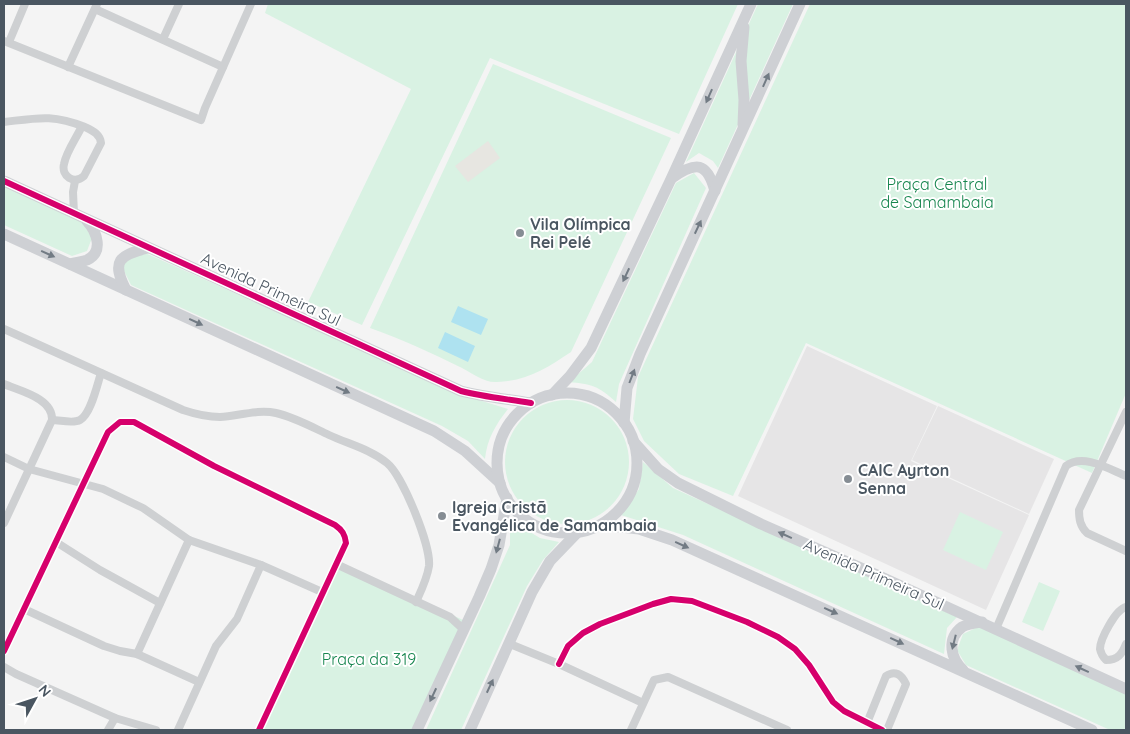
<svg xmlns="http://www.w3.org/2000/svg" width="1130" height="734" font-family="Quicksand,sans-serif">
<rect width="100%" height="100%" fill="#f4f4f4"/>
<g fill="#e6e5e6">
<path d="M807,346L937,406L911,461L1029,515L986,610L738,496Z"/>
<path d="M938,406L1054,459L1029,514L912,460Z"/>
</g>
<g fill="#d9f2e3">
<path d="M268,4H738L679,134L490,58L362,325L308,302L411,89L265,13Z"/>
<path d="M758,4H793L718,168L713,161L699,153L686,162Z"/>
<path d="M810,4H1126V393L1092,473L806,343L733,496L679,474L644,441L633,419L638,377Z"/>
<path d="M493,64L671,138L571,352C547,368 527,381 497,382C484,383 472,373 462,368C432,353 401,339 370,328Z"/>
<path d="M694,173L706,188L619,384L616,402C599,386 591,384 569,382L592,362L676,183Z"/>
<path d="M4,185L82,221L92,238L87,251L72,256L4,225Z"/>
<path d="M143,252L463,395L508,409C496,424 487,439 485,459L468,441L442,426L131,285L122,267L129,253Z"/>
<circle cx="567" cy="462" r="62"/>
<path d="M643,462L673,488L957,617L947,628L944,654L683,535L621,515L639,489Z"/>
<path d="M960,512L1003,532L986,570L943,550Z"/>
<path d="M510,520L540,538L559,542L543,560L527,586L461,730H426L510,545Z"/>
<path d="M338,561L463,620L412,730H262Z"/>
<path d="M1039,582L1060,591L1043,631L1022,622Z"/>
<path d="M980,626L1126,693V730H1110L966,665L957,650L963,634Z"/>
</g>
<path fill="#e7e6e1" d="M488,141L500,158L468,182L455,166Z"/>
<g fill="#aee2f0">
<path d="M458,306L488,319L481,335L451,322Z"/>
<path d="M445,332L475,346L468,362L438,348Z"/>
</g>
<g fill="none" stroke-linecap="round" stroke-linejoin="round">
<g stroke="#ced0d2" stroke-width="8">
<path d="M95,9L223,67"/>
<path d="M163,39L179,4"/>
<path d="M4,41L201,120L205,108L251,4"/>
<path d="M9,42L25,4"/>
<path d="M68,67L97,4"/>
<path d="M4,122C38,118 52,114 85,127C93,131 100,134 101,143L84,176C74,185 61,176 64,164C66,152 77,137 82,126"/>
<path d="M74,214L73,192L75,181"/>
<path d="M4,329L183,410C195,414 206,417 220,417C238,416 258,409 276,413C294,417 312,427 329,435C348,444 370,449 387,463C403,476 431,546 429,566C427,579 421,591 416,602"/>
<path d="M4,384C20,391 53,398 52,420L4,523"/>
<path d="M1126,412L1079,510C1079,519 1080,526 1087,533L1126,551"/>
<path d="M52,420C60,420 73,424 80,420C91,414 97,385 101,373"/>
<path d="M4,457L29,469L103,489L143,508L189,540L261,565L322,592"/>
<path d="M56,542L100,570L160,603"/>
<path d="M336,564L450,617L463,629"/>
<path d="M1126,607C1116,609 1100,639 1100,649C1101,654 1103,657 1106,660C1118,660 1122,654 1126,644"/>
<path d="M24,609L104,646L120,651L137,654L199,682"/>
<path d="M996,629L1066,466C1083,453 1109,469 1126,476"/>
<path d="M510,644L559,664L643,703"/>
<path d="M4,651L108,432L120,422H134L214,466L335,525C342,530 345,534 346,543L259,730"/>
<path d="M137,654L189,540"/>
<path d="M559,664L568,646L583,633L600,624L653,604L671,599L692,601L747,622L778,637L795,649L809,665L833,702L844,711L882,730"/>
<path d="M4,667L16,674L115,718L156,730"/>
<path d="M867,723L886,676C895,670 901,674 906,684L887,730"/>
<path d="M108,730L115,718"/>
<path d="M178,730L216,646L237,619L261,565"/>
<path d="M631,730L654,680L668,677L787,730"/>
</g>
<g stroke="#ced0d4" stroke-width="11">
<path d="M743,125L744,100L741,61L744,27"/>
<path d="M672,178C696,161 707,162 715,191"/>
<path d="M4,181L461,391C484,397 508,399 531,403"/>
<path d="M4,234L434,431L465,451L500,483"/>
<path d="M70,264C76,262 82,262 87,260C104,252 97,232 87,221"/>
<path d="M126,290C111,261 119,255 148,248"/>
<circle cx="567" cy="463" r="70"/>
<path d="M552,395L570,376L591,348L671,179L751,4"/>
<path d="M624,423L627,388L640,354L800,4"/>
<path d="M633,441L658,469L678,483L761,524L877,575L1126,689"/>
<path d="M602,525L639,529L672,540L1092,730"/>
<path d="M963,670C951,659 946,639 962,627C967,624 975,623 982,622"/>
<path d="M417,730L479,597L491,569L499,545L507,498"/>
<path d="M470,730L532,592L550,561L577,533"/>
</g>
<g stroke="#fff" stroke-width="9">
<g id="cycleway">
<path d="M4,181L461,391C484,397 508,399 531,403"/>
<path d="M4,651L108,432L120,422H134L214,466L335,525C342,530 345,534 346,543L259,730"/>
<path d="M559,664L568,646L583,633L600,624L653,604L671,599L692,601L747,622L778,637L795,649L809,665L833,702L844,711L882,730"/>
</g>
</g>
<use href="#cycleway" stroke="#d6006c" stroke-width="6"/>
</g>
<defs><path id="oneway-solid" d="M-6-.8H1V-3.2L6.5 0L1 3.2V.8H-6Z" transform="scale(1.25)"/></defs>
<g fill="#727b84">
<use href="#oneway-solid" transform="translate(766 80) rotate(-66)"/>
<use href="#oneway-solid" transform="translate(709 96) rotate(114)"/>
<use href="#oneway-solid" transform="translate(698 227) rotate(-65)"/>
<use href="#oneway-solid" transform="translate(48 254) rotate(24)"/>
<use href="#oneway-solid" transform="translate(626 275) rotate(115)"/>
<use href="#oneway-solid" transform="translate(196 322) rotate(25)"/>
<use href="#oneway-solid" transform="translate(632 376) rotate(-69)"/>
<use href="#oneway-solid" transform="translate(343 390) rotate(24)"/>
<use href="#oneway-solid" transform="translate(785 535) rotate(-156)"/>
<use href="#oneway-solid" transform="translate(682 545) rotate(24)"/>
<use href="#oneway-solid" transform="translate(498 546) rotate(105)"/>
<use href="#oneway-solid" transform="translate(831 611) rotate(24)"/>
<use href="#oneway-solid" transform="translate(897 641) rotate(25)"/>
<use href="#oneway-solid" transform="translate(954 642) rotate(104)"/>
<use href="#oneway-solid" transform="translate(1082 669) rotate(-155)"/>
<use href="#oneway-solid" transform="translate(490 686) rotate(-65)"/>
<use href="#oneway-solid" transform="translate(433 695) rotate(115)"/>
</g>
<g fill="#868d94" stroke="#fff" stroke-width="2">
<circle cx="520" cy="233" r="5"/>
<circle cx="848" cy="479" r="5"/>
<circle cx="442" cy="516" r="5"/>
</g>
<g text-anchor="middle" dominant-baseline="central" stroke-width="4" stroke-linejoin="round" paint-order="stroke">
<g font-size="16" fill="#17864f" stroke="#fff">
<text x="937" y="184">Praça Central<tspan x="937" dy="18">de Samambaia</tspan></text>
<text x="369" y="659">Praça da 319</text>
</g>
<g font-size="16" font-weight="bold" fill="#4a5661" stroke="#fff" text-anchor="start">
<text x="530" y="224">Vila Olímpica<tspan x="530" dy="18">Rei Pelé</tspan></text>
<text x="858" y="470">CAIC Ayrton<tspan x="858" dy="18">Senna</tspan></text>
<text x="452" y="507">Igreja Cristã<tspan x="452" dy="18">Evangélica de Samambaia</tspan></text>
</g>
<g font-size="16" fill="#4a5661" stroke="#fff">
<text transform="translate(271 289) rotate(25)">Avenida Primeira Sul</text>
<text transform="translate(874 574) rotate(24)">Avenida Primeira Sul</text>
</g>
</g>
<rect width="1130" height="734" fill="none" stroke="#4a5661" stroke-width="10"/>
<g transform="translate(35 699) rotate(50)" stroke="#ffffff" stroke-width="4" paint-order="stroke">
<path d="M0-4L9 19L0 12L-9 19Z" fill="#4a5661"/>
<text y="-8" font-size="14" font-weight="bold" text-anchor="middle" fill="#4a5661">N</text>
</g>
</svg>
